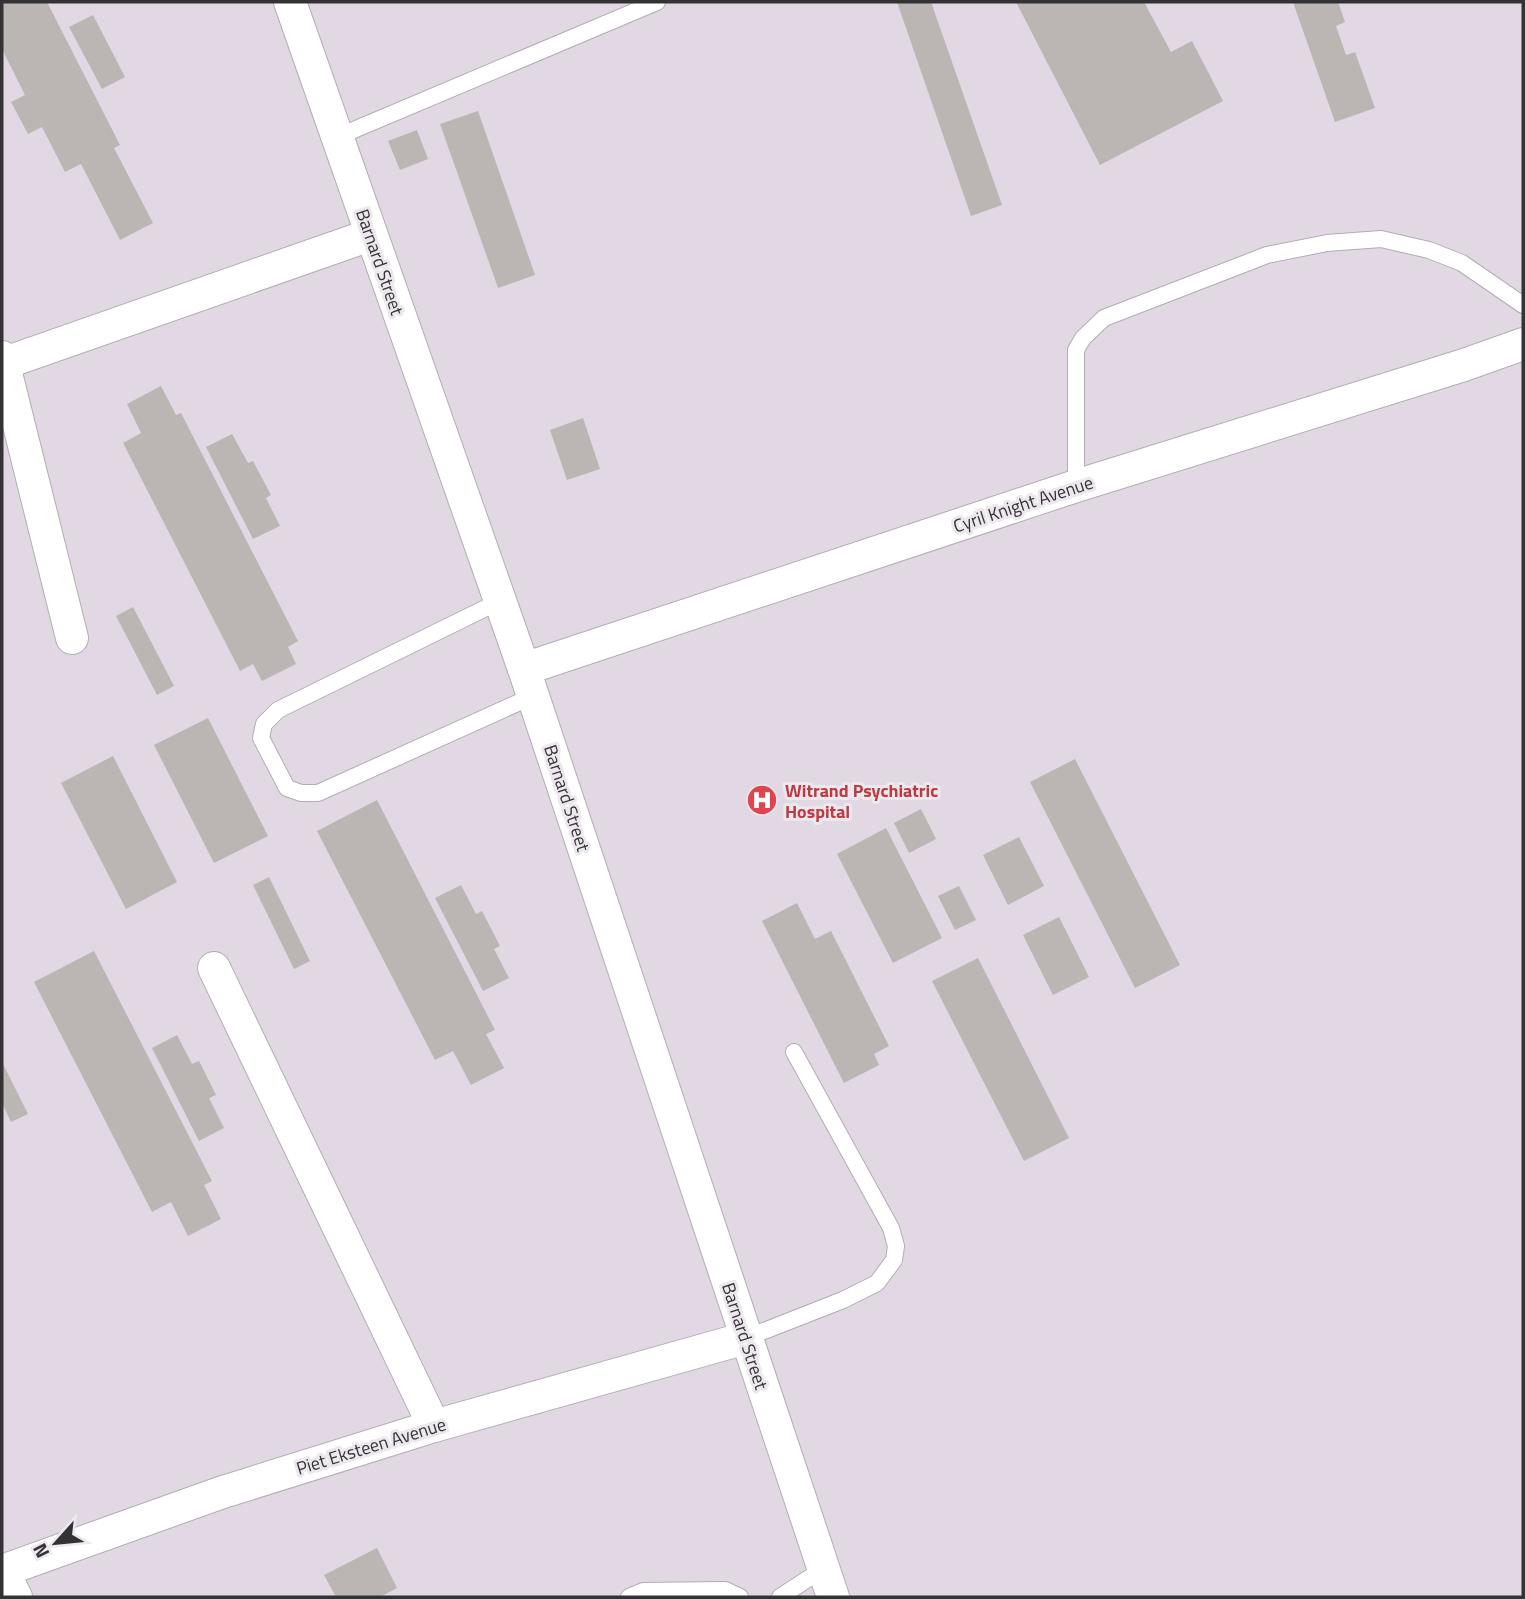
<svg xmlns="http://www.w3.org/2000/svg" width="1525" height="1599" font-family="'Titillium Web',sans-serif">
<rect width="100%" height="100%" fill="#ece8ee"/>
<rect fill="#e1d8e4" x="2" y="2" width="1521" height="1595"/>
<g fill="#bbb5b3">
<path d="M2,2H47L120,145L114,148L153,223L120,240L81,164L65,172L42,127L28,134L11,102L25,95L2,49Z"/>
<path d="M897,2H931L1002,205L971,216Z"/>
<path d="M1016,2H1144L1171,52L1192,41L1223,101L1100,165Z"/>
<path d="M1293,2H1338L1345,22L1336,26L1346,55L1355,52L1375,108L1335,122Z"/>
<path d="M93,15L125,77L102,89L69,27Z"/>
<path d="M478,111L535,275L498,288L440,124Z"/>
<path d="M417,130L428,159L400,170L388,141Z"/>
<path d="M161,386L176,415L181,413L298,641L288,647L296,664L262,681L253,664L240,671L123,443L141,433L127,404Z"/>
<path d="M583,418L600,469L567,480L550,430Z"/>
<path d="M232,434L248,463L253,461L271,495L266,498L280,526L253,539L206,447Z"/>
<path d="M133,607L174,686L157,695L116,616Z"/>
<path d="M208,718L268,836L214,863L154,745Z"/>
<path d="M113,756L177,882L126,909L61,783Z"/>
<path d="M1075,759L1180,965L1135,988L1030,782Z"/>
<path d="M377,800L495,1030L486,1034L504,1068L471,1085L453,1051L435,1060L317,831Z"/>
<path d="M921,809L936,839L909,853L894,823Z"/>
<path d="M886,828L942,938L893,963L837,854Z"/>
<path d="M1019,837L1044,886L1008,905L983,855Z"/>
<path d="M269,877L310,961L294,969L253,885Z"/>
<path d="M461,885L476,914L482,911L500,946L494,949L509,978L483,991L435,898Z"/>
<path d="M959,886L976,920L955,930L938,896Z"/>
<path d="M797,903L815,939L831,931L889,1046L874,1054L879,1065L844,1083L762,921Z"/>
<path d="M1059,917L1089,977L1053,995L1023,935Z"/>
<path d="M94,951L212,1181L204,1185L221,1219L188,1236L171,1202L152,1212L34,982Z"/>
<path d="M978,958L1069,1138L1024,1161L932,981Z"/>
<path d="M177,1035L192,1064L199,1061L216,1095L209,1098L224,1128L199,1141L152,1048Z"/>
<path d="M2,1062L28,1114L11,1122L2,1103Z"/>
<path d="M377,1548L397,1588L380,1597H336L324,1575Z"/>
</g>
<g fill="none" stroke-linecap="round" stroke-linejoin="round">
<g stroke="#b1adb2" stroke-width="18">
<g id="service">
<path d="M337,137L657,2"/>
<path d="M1076,486V350L1083,338L1104,318L1267,255L1327,243L1381,239L1429,250L1462,263L1523,305"/>
<path d="M500,601L278,710L264,724L261,738L287,788L301,793H318L533,696"/>
<path d="M746,1338L843,1300L877,1283L894,1260L896,1246L891,1228L794,1052"/>
<path d="M629,1597L643,1591L725,1590L740,1597"/>
<path d="M780,1597L823,1569"/>
</g>
</g>
<g stroke="#b1adb2" stroke-width="34">
<g id="minor">
<path d="M290,2L524,669L833,1597"/>
<path d="M2,357L72,638"/>
<path d="M2,364L370,235"/>
<path d="M524,669L1076,486L1464,365L1523,344"/>
<path d="M214,968L434,1426"/>
<path d="M2,1571L220,1493L434,1426L746,1338"/>
<path d="M3,1571L16,1597"/>
</g>
</g>
<use href="#service" stroke="#fff" stroke-width="16"/>
<use href="#minor" stroke="#fff" stroke-width="32"/>
</g>
<defs>
<g id="hospital-disc" transform="scale(1.575)"><circle r="9.5" fill="#e0444e" stroke="#ece8ee"/><path d="M-5-5h3v3.5h4V-5h3V5h-3V1.5h-4V5h-3Z" fill="#fff"/></g>
</defs>
<g fill-rule="evenodd">
<use href="#hospital-disc" x="762" y="800"/>
</g>
<g text-anchor="middle" dominant-baseline="central" stroke-width="6" stroke-linejoin="round" paint-order="stroke">
<g font-size="18" fill="#343234" stroke="#ece8ee">
<text transform="translate(380 262) rotate(71)">Barnard Street</text>
<text transform="translate(1023 504) rotate(-18)">Cyril Knight Avenue</text>
<text transform="translate(567 798) rotate(72)">Barnard Street</text>
<text transform="translate(745 1336) rotate(72)">Barnard Street</text>
<text transform="translate(371 1446) rotate(-17)">Piet Eksteen Avenue</text>
</g>
<g font-size="18" font-weight="bold" fill="#be3a42" stroke="#ece8ee" text-anchor="start">
<text x="785" y="790">Witrand Psychiatric<tspan x="785" dy="21">Hospital</tspan></text>
</g>
</g>
<rect width="1525" height="1599" fill="none" stroke="#343234" stroke-width="7"/>
<g transform="translate(56 1543) rotate(243)" stroke="#ece8ee" stroke-width="5" paint-order="stroke">
<path d="M0-5L12 26L0 18L-12 26Z" fill="#343234"/>
<text y="-10" font-size="19" font-weight="bold" text-anchor="middle" fill="#343234">N</text>
</g>
</svg>
